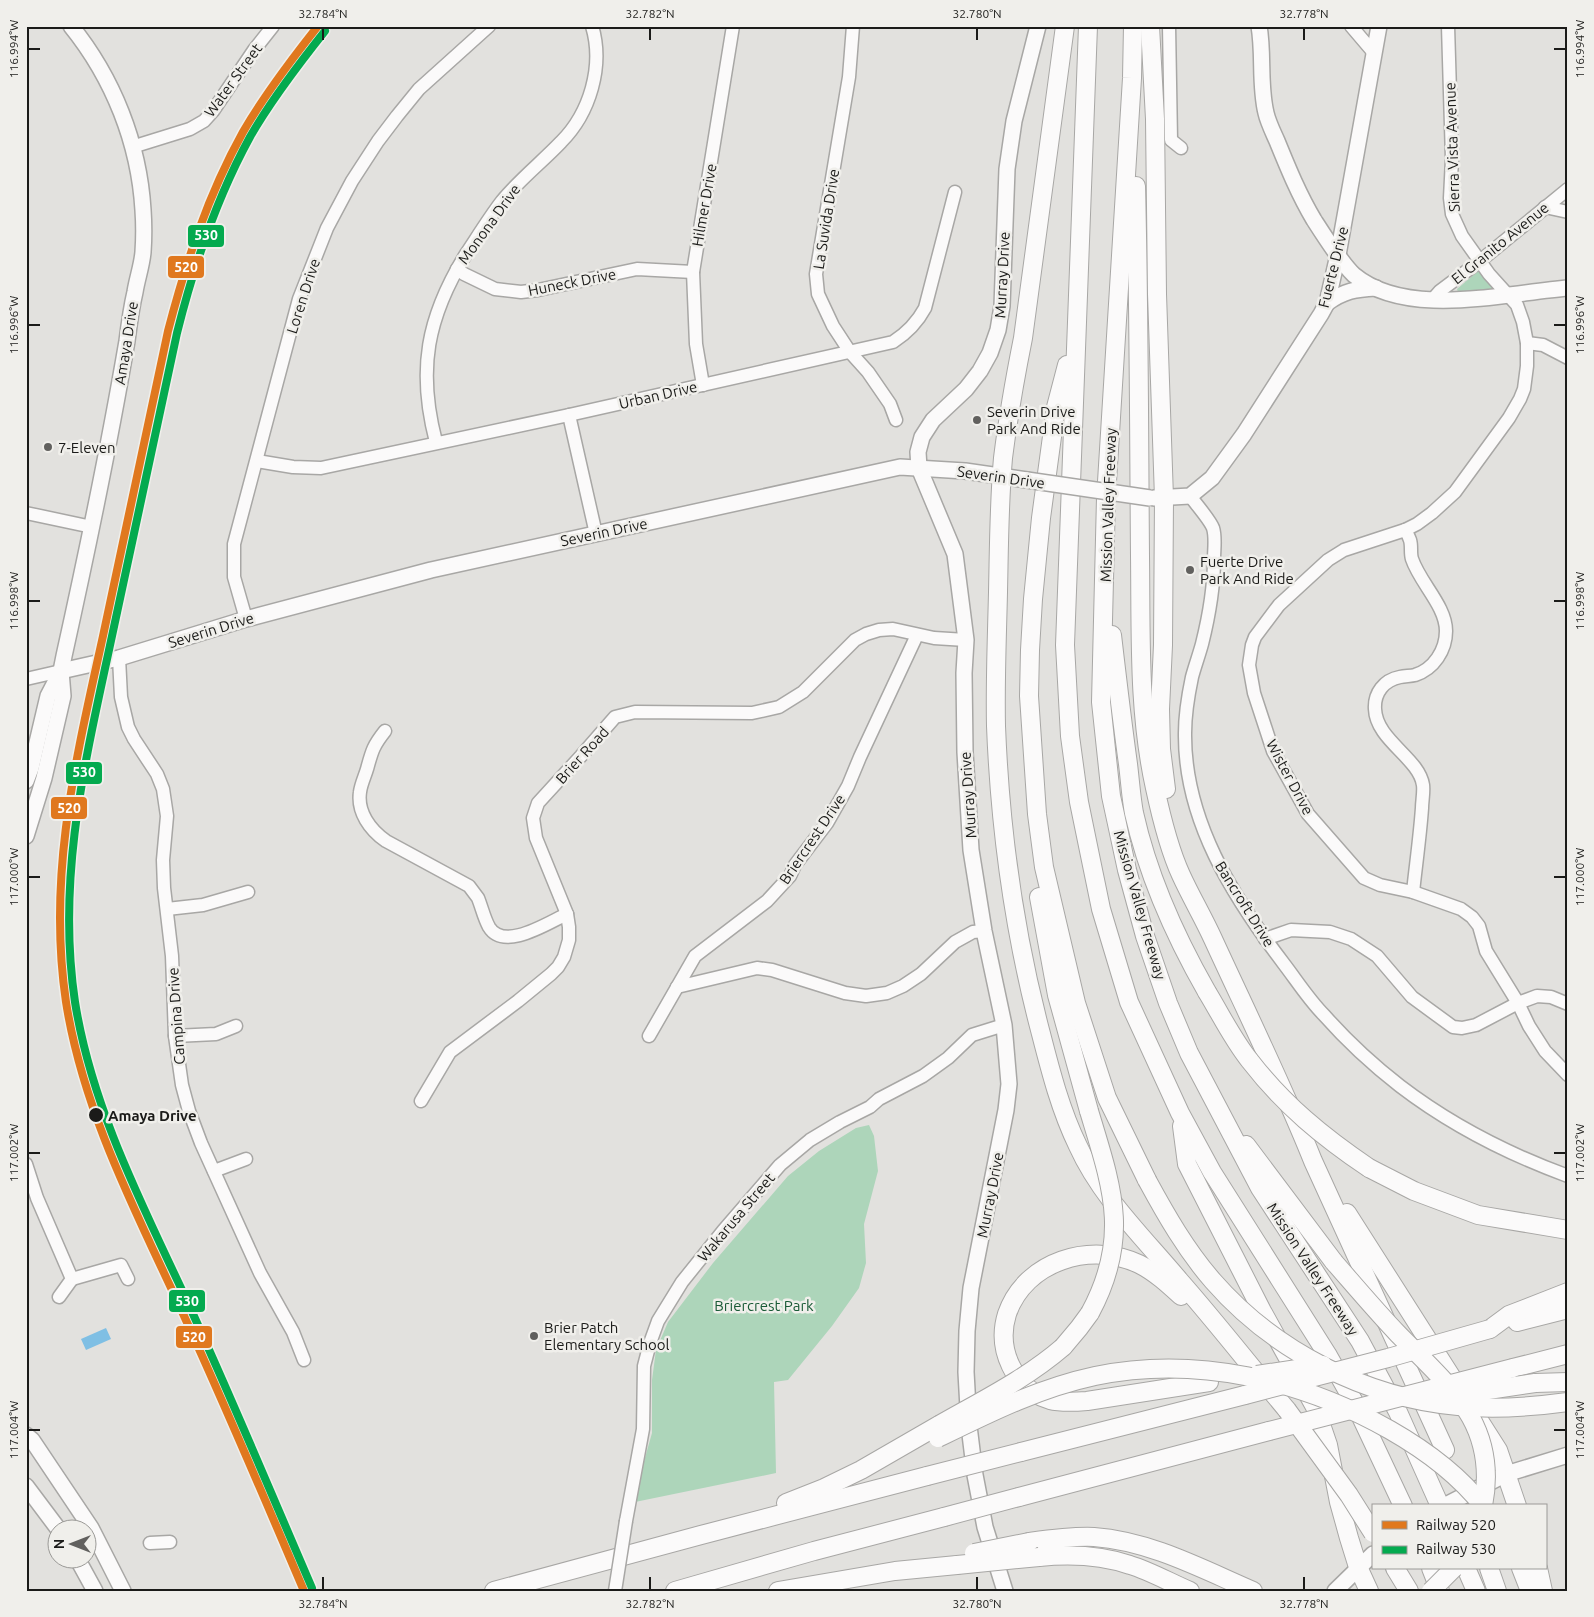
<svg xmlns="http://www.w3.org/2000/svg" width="1594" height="1617" font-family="Ubuntu,sans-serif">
<rect width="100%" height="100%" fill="#e2e1de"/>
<g fill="#add5ba">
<path d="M1483,267L1500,288L1458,292L1457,289Z"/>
<path d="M869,1125L874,1136L878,1171L864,1224L866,1263L859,1288L832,1326L788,1380L774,1382L776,1473L635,1502L637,1486L652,1433V1380L656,1350L668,1322L713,1263L788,1176L819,1151L856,1128Z"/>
</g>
<path fill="#7fbfe4" d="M106,1328L111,1339L86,1350L81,1339Z"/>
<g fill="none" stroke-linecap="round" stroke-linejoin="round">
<g stroke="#a8a7a5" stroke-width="15">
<g id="minor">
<path d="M853,26L849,77L816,274L818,294L833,326L850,352L868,372L890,404L896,420"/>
<path d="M1169,26L1171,140L1181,148"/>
<path d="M1351,26L1374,53"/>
<path d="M1448,26L1452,159L1450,198L1452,214L1462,236L1489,274L1517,305L1523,322L1527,343V366L1524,389L1520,399L1509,418L1455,492L1432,513L1417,524L1405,530L1344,550L1328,560L1279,605L1255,637L1252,645L1249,665L1254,693L1273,751L1308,814L1364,878L1380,885L1413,892L1461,909L1472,917L1479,926L1486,951L1518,1003L1529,1026L1545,1051L1568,1075"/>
<path d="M132,147L190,129L204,121L213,111L254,50L273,26"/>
<path d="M1545,207L1568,212"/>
<path d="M457,269L464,274L495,289L521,292L538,290L637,269L693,272"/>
<path d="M1433,299L1440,291L1480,261L1568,189"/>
<path d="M1527,343L1543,345L1568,358"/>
<path d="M703,385L696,344L693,272L733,26"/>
<path d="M569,415L596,534"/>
<path d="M436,442C417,370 427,317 466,254C478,236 489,218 502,201C520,179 542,162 561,142C590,113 604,66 592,26"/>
<path d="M257,461L293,467L321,468L569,415L893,342C907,333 917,323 925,308L955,192"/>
<path d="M1190,496C1196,504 1210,520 1213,528C1216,537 1214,549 1214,559C1214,587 1209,616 1202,644C1199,655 1195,666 1192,677C1188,696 1185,715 1185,733C1184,820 1233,897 1284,964C1297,981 1309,1000 1324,1015C1347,1041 1373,1065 1400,1086C1451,1125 1508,1154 1568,1176"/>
<path d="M26,513L92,527"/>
<path d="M1405,530C1407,533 1409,537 1410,540C1412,546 1410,553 1412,559C1420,583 1446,606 1446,631C1446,650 1434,669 1415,675C1411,676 1405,676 1400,677C1384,680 1374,693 1375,709C1376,740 1419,758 1423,785C1424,792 1422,801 1422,808C1420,836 1416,864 1413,892"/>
<path d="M246,619L234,577V544L299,299L327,228L352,181L378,141L397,116L419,89L489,26"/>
<path d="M119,658L121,697L128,727L134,739L157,774L163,789L167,816L163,860L164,888L172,956L175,1036L182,1085L189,1111L201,1143L260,1273L293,1332L304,1360"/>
<path d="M26,679L61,671"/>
<path d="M385,731C373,746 372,751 367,769C365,776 361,784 360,792C357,812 370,830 386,841L469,886C472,890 475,894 478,898C482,908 484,918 489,927C504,952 549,922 567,914"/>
<path d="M167,909L203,905L248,892"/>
<path d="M1265,939L1291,930L1330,932L1351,939L1377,956L1412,997L1453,1027L1462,1028L1476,1025L1518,1003L1537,996L1551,997L1568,1004"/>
<path d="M677,987L757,968L772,970L845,993L866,996L887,993L903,986L921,974L955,942L973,932L984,931"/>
<path d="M175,1036L216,1034L236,1026"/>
<path d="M649,1036L695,956L767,901L790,876L795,865L827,823L848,786L860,757L917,635"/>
<path d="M421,1101L450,1052L518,1001L551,974L558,967L564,957L569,940V927L567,914L536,838L533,818L538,803L581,756L615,717L635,712L752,713L779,707L803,692L855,640L866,634L879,630L893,629L934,638L966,640"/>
<path d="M26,1164L37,1198L72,1279L59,1297"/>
<path d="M214,1171L246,1159"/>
<path d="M72,1279L121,1265L128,1279"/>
<path d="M626,1521L643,1429L644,1366L650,1343L658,1321L682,1282L723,1231L780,1165L810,1140L840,1122L870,1107L879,1099L923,1076L948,1058L972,1035L1004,1025"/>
<path d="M150,1543L170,1542"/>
</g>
</g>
<g stroke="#a8a7a5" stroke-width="18">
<g id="major">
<path d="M1259,26C1264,55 1259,84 1266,113C1268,122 1273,132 1277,141C1288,168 1299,195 1314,220C1323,234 1342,264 1354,275C1407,319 1505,293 1568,288"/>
<path d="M1327,303C1344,291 1355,289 1376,288"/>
<path d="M1154,498L1190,496L1212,478L1244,434L1321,314L1327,303L1338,255L1379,26"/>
<path d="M61,671L119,658L246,619L431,570L900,467L965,471L1027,480"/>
<path d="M26,781L31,768L48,696L61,671L64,656C87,552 109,447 127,341C129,325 131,309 135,292C137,279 142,265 143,252C144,238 144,224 143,210C139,143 113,78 71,26"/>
<path d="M26,836L44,778L63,696L61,671"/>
<path d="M26,1435L32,1440L91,1528L123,1591"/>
<path d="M26,1486L59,1530"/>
<path d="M1444,1506L1506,1474L1568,1455"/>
<path d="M78,1560L95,1591"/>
<path d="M1005,1591L985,1527L975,1475L969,1426L966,1372L967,1331L971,1288L1006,1110L1009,1084L1004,1025L984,931L971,850L965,752L964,673L966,640L955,554L919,468L918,452L922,437L933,420L966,389L980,371L990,353L998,330L1002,306L1007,169L1014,121L1038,26"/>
<path d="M1335,1591L1373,1554"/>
</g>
</g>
<g stroke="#a8a7a5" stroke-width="20">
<g id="highway">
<path d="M1065,26L1023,338C1015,378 1008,418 1003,458C999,503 999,548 998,592C997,637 995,681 996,726C1000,828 1014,931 1040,1030C1050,1069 1060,1109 1078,1146C1101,1197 1143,1237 1179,1280C1216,1322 1251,1367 1287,1410"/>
<path d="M1088,26L1065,645L1070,736L1079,802L1101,909L1129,1002L1180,1113L1212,1172L1327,1354L1355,1404L1403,1506"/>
<path d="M1133,26L1132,78L1106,498L1101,702L1111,796L1127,870L1145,936L1168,1003L1189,1053L1260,1188L1360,1341L1398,1412L1440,1506"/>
<path d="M1150,26L1155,119L1157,294L1164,498L1163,645L1160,709L1161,749L1166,789"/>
<path d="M1136,186C1139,309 1139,432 1140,556C1141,633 1138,712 1155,788C1161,816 1169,849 1181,875C1191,897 1203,917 1213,939C1247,1013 1283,1086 1313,1161L1445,1450"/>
<path d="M1067,365L1056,407L1041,518L1033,599L1030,650L1029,696L1037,814L1044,867L1076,1003L1107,1098L1147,1180"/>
<path d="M1112,635C1117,678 1122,721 1128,764C1130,780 1131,797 1134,813C1148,876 1175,936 1207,992"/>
<path d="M1039,897L1057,995L1089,1111"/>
<path d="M1182,1126L1187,1164L1262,1311L1315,1407L1328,1445L1339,1502L1349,1538L1358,1567L1369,1591"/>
<path d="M1246,1145L1334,1262"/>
<path d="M1369,1168L1414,1191L1478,1215L1568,1230"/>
<path d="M1347,1213L1498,1450L1517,1506"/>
<path d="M1181,1296C1168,1284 1155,1272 1139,1264C1091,1241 1025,1261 1007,1314C996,1349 1014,1389 1050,1400C1062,1403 1075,1402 1087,1401L1209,1382"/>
<path d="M1517,1322L1568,1309"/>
<path d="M1490,1329L1509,1315L1568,1292"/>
<path d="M1063,1347L1079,1328L1090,1313"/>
<path d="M1513,1368L1568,1354"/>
<path d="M1535,1383L1568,1382"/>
<path d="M1021,1452L1245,1395"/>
<path d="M1019,1497L1269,1431"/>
<path d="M786,1503L824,1488L861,1470L939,1425"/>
<path d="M1029,1542C1051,1539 1072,1536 1094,1537C1150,1541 1202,1569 1253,1591"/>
<path d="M1039,1557C1069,1554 1101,1555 1130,1565C1150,1571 1171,1583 1190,1591"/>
<path d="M1395,1568L1409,1591"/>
<path d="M1431,1568L1440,1591"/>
<path d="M1466,1568L1476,1591"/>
<path d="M1489,1568L1497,1591"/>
<path d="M1521,1568L1530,1591"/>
<path d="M1538,1568L1543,1591"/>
<path d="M494,1591L701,1535L927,1476"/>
<path d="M675,1591L814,1551L944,1517"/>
<path d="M778,1591L895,1571L957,1565"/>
</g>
</g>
<use href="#minor" stroke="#fbfafa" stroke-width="12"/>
<use href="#major" stroke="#fbfafa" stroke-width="15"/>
<use href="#highway" stroke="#fbfafa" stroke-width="18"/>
<g stroke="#a8a7a5" stroke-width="15" stroke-linecap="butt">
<path id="minor-bridge" d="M615,1591L626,1521"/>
</g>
<g stroke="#a8a7a5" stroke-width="18" stroke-linecap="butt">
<path id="major-bridge" d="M1027,480L1150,498"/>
</g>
<g stroke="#a8a7a5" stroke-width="20" stroke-linecap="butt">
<g id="highway-bridge">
<path d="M1207,992C1221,1015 1233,1040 1250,1061C1284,1105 1323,1137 1369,1168"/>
<path d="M1089,1111C1112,1187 1131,1237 1090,1313"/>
<path d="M1147,1180C1166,1215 1186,1250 1213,1281C1274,1351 1366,1398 1458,1406C1495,1410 1531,1407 1568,1402"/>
<path d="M1334,1262C1355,1286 1376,1311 1398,1334C1449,1386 1499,1424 1483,1506"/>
<path d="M1257,1375L1323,1365"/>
<path d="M1245,1395L1388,1358L1490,1329"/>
<path d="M1448,1396L1535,1383"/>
<path d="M1287,1410L1349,1495L1373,1533"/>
<path d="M939,1425C981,1401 1026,1379 1063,1347"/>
<path d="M1269,1431L1513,1368"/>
<path d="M938,1438C989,1413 1039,1388 1095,1376C1196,1355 1302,1380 1390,1430C1425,1450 1458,1474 1483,1506"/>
<path d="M927,1476L1021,1452"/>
<path d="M944,1517L1019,1497"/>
<path d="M974,1553L1029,1542"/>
<path d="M957,1565L1039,1557"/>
<path d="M1431,1591L1454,1568"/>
</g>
</g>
<use href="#minor-bridge" stroke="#fbfafa" stroke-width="12"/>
<use href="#major-bridge" stroke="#fbfafa" stroke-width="15"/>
<use href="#highway-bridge" stroke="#fbfafa" stroke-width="18"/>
<g stroke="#f0efeb" stroke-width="11">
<path id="rail-1" d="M304,1591C263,1495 223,1400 179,1305C134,1208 83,1110 66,1002C47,875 76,759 103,636C125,534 146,433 168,331C186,262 208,195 243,132C265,94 291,60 318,26"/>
</g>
<g stroke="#f0efeb" stroke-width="11">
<path id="rail-2" d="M312,1588C271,1493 231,1397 188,1303C143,1206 92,1109 75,1002C56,876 86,758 112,636C133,535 155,434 177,333C194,265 216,199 250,137C271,100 298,65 325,31"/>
</g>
<use href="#rail-1" stroke="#e0781e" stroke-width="8"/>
<use href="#rail-2" stroke="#04aa4f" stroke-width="8"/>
</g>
<path fill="none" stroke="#1b1b19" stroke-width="2" d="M323,28V40M650,28V40M977,28V40M1304,28V40M28,49H40M1554,49H1566M28,325H40M1554,325H1566M28,601H40M1554,601H1566M28,877H40M1554,877H1566M28,1153H40M1554,1153H1566M28,1430H40M1554,1430H1566M323,1577V1590M650,1577V1590M977,1577V1590M1304,1577V1590"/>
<g fill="#61605e" stroke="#f0efeb" stroke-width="2">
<circle cx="977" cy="420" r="5"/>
<circle cx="48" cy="447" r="5"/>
<circle cx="1190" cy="570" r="5"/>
<circle cx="534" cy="1336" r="5"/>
</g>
<circle fill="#1b1b19" stroke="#f0efeb" stroke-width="2" cx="96" cy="1115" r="8"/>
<g text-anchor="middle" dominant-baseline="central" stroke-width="5" stroke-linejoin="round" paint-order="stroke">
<g font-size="15" fill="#1b1b19" stroke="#f0efeb">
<text transform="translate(233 80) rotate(-54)">Water Street</text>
<text transform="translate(1452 147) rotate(-92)">Sierra Vista Avenue</text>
<text transform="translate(704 205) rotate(-80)">Hilmer Drive</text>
<text transform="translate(826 219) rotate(-81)">La Suvida Drive</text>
<text transform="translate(489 224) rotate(-54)">Monona Drive</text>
<text transform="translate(1500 243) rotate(-39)">El Granito Avenue</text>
<text transform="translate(1333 267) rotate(-76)">Fuerte Drive</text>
<text transform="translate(1002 275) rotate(-87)">Murray Drive</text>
<text transform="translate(572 282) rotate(-11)">Huneck Drive</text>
<text transform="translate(303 296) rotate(-72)">Loren Drive</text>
<text transform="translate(126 343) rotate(-81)">Amaya Drive</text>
<text transform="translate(658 395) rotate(-13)">Urban Drive</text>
<text transform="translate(1001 477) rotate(8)">Severin Drive</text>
<text transform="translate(1108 505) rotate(-88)">Mission Valley Freeway</text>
<text transform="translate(604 532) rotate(-12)">Severin Drive</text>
<text transform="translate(211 630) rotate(-17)">Severin Drive</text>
<text transform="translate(582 755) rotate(-48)">Brier Road</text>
<text transform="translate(1290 777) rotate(62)">Wister Drive</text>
<text transform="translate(968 795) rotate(-94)">Murray Drive</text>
<text transform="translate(812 839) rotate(-56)">Briercrest Drive</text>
<text transform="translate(1245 904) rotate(58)">Bancroft Drive</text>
<text transform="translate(1140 905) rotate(74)">Mission Valley Freeway</text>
<text transform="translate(176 1016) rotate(-94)">Campina Drive</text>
<text transform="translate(990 1195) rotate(-79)">Murray Drive</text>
<text transform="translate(736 1217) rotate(-50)">Wakarusa Street</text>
<text transform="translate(1313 1269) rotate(57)">Mission Valley Freeway</text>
</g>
<g font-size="15" fill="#1b1b19" stroke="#f0efeb" text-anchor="start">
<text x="987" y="411">Severin Drive<tspan x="987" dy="17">Park And Ride</tspan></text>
<text x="58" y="447">7-Eleven</text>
<text x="1200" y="561">Fuerte Drive<tspan x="1200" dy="17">Park And Ride</tspan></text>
<text x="544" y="1327">Brier Patch<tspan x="544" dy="17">Elementary School</tspan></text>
</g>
<g font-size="15" font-weight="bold" fill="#1b1b19" stroke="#f0efeb" text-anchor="start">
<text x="108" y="1115">Amaya Drive</text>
</g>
<g font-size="15" fill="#195a36" stroke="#f0efeb">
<text x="764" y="1305">Briercrest Park</text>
</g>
</g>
<g stroke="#f0efeb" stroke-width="2">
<rect x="187" y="224" width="38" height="24" rx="5" fill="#04aa4f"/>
<rect x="167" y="255" width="38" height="24" rx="5" fill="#e0781e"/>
<rect x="65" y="761" width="38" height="24" rx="5" fill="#04aa4f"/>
<rect x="50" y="796" width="38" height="24" rx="5" fill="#e0781e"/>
<rect x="168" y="1289" width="38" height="24" rx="5" fill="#04aa4f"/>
<rect x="175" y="1325" width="38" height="24" rx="5" fill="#e0781e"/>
</g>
<g font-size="14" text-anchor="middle" font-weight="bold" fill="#fff">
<text x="206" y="240">530</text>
<text x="186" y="272">520</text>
<text x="84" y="777">530</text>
<text x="69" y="813">520</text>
<text x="187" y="1306">530</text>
<text x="194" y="1342">520</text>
</g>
<rect width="1594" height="1617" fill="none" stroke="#f0efeb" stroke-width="55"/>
<rect x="1372" y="1504" width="175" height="65" fill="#f0efeb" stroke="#9b9a97"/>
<rect x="1382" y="1521" width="25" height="8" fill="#e0781e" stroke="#9b9a97"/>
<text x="1416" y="1530" font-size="15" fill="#1b1b19">Railway 520</text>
<rect x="1382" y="1546" width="25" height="8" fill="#04aa4f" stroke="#9b9a97"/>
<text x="1416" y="1554" font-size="15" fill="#1b1b19">Railway 530</text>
<g transform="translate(72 1544) rotate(270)"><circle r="24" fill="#f0efeb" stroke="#9b9a97"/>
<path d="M0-4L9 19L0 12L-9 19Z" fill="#61605e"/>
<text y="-8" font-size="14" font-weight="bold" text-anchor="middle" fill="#1b1b19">N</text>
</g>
<rect x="28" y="28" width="1538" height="1562" fill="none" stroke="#1b1b19" stroke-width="2"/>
<g font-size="12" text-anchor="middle" fill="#1b1b19">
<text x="323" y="18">32.784°N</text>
<text x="650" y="18">32.782°N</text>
<text x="977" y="18">32.780°N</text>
<text x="1304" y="18">32.778°N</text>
<text transform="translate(1580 49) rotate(-90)" y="4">116.994°W</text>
<text transform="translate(14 49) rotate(-90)" y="4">116.994°W</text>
<text transform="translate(1580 325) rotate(-90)" y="4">116.996°W</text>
<text transform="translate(14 325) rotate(-90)" y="4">116.996°W</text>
<text transform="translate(1580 601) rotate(-90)" y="4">116.998°W</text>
<text transform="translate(14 601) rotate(-90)" y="4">116.998°W</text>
<text transform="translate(1580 877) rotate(-90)" y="4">117.000°W</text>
<text transform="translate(14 877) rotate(-90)" y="4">117.000°W</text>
<text transform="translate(1580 1153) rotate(-90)" y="4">117.002°W</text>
<text transform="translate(14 1153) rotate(-90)" y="4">117.002°W</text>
<text transform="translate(1580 1430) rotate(-90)" y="4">117.004°W</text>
<text transform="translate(14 1430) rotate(-90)" y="4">117.004°W</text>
<text x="323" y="1608">32.784°N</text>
<text x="650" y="1608">32.782°N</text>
<text x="977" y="1608">32.780°N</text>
<text x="1304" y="1608">32.778°N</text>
</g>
</svg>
